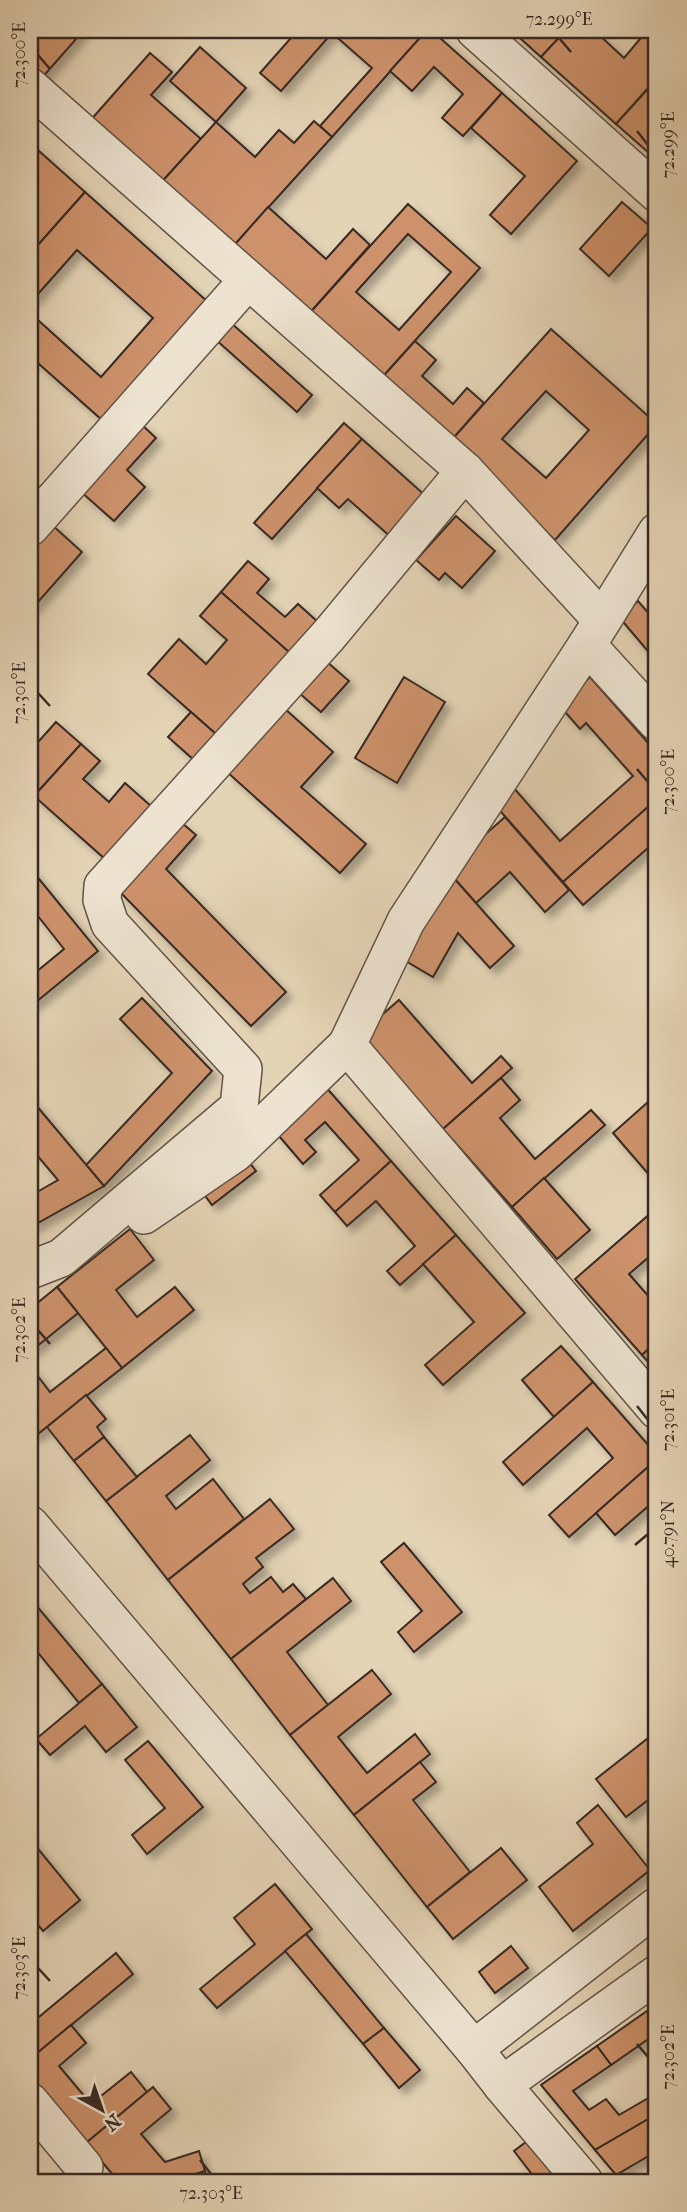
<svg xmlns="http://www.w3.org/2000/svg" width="687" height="2212" font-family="'IM FELL French Canon',serif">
<defs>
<filter id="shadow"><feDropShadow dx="6" dy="6" stdDeviation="3.5" flood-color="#0004"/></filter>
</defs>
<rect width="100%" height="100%" fill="#e4d4b6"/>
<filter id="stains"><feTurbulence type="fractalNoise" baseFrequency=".00286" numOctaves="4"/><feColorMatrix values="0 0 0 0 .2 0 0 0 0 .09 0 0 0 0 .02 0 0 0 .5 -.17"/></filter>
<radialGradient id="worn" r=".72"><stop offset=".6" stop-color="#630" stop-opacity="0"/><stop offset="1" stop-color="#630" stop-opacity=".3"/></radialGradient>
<g fill="#cd926c" stroke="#372923" stroke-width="2" fill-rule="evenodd" filter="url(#shadow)">
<path d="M30,30H40L30,42Z"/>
<path d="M40,30H84L40,80L30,71V42Z"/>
<path d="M298,30H427L332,137L320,126L372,68L332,33L281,91L260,73Z"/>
<path d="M427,30H431L502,93L463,136L442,118L463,94L434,67L412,91L390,71Z"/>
<path d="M511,30H566L541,57Z"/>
<path d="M566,30H602L598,34L624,58L645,33L657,44V78L616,124L541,57Z"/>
<path d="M200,47L246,88L216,122L170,81Z"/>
<path d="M150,53L172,72L151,95L201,139L158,186L88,123Z"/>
<path d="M647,90L657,99V160L616,124Z"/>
<path d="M502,93L577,161L511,234L490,215L525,176L471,128Z"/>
<path d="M314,121L332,137L230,250L158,186L216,122L255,157L279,130L294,143Z"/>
<path d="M30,143L85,192L30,254Z"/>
<path d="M85,192L208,302L102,420L30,356V331L39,321L101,377L153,318L77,250L30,303V254Z"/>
<path d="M622,202L652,228L609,276L580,249Z"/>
<path d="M408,204L480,268L378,382L306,317ZM408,234L451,272L399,330L356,292Z"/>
<path d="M268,207L326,259L353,229L370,245L306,317L230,250Z"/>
<path d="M230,322L312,395L297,412L215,339Z"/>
<path d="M551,329L657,424L555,540L448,444ZM546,391L589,430L546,478L502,439Z"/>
<path d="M415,341L436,360L422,376L453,404L467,388L484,403L448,444L378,382Z"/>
<path d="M140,423L156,438L127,470L145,487L114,521L80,491Z"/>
<path d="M344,423L362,439L272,539L254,523Z"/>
<path d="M362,439L428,498L392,538L348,499L339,508L317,488Z"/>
<path d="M456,516L495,551L462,588L445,573L439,580L416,560Z"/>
<path d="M51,524L82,552L30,611V547Z"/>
<path d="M248,561L269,579L257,593L285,617L298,604L318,622L290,653L221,592Z"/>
<path d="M221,592L290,653L217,735L148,674L179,639L206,664L227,640L200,616Z"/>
<path d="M638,601L657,623V662L619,617Z"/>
<path d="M326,661L349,681L321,712L298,692Z"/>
<path d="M404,677L445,702L397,783L355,758Z"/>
<path d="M590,677L657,753V799L563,882L494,804L513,787L560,841L633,776L586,723L580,729L559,705Z"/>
<path d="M284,708L333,752L301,787L366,844L340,873L227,772Z"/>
<path d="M191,712L217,735L194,760L168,737Z"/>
<path d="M56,722L81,744L34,796L30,792V751Z"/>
<path d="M81,744L100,761L83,779L109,802L125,783L152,807L105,859L34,796Z"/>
<path d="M657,799V840L583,905L563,882Z"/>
<path d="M505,817L569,890L545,912L510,872L476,903L446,869Z"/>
<path d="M181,822L196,835L166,869L286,992L251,1026L119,891Z"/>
<path d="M30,868L98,951L30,1007V977L64,949L30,906Z"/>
<path d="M452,876L514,946L490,968L458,933L433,977L404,960Z"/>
<path d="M142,998L212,1071L104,1186L86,1165L172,1073L120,1019Z"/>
<path d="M399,1000L472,1083L501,1056L512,1068L443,1129L360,1034Z"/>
<path d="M501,1078L520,1100L500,1118L535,1159L591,1110L605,1125L512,1207L443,1129Z"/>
<path d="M324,1085L391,1161L335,1212L320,1195L359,1160L325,1122L305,1140L316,1152L303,1164L273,1129Z"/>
<path d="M657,1094V1134L651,1139L657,1147V1184L613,1133Z"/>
<path d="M30,1098L104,1186L36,1224L30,1212V1196L58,1180L30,1147Z"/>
<path d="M246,1158L256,1171L212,1205L203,1193Z"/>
<path d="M391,1161L456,1235L400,1285L387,1271L415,1246L376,1201L347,1226L335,1212Z"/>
<path d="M544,1178L590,1230L557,1259L512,1207Z"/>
<path d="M30,1212L36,1224L30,1227Z"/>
<path d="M652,1212L657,1218V1250L629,1274L657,1306V1341L642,1355L575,1279Z"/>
<path d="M130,1229L154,1260L116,1290L137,1317L175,1287L194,1310L122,1368L57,1287Z"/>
<path d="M456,1235L525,1313L443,1385L425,1365L474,1322L423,1264Z"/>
<path d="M57,1287L78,1313L30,1352V1309Z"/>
<path d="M657,1341V1372L642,1355Z"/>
<path d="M561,1346L593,1382L554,1417L522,1380Z"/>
<path d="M106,1348L122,1368L34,1437L30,1432V1366L50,1392Z"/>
<path d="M593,1382L657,1455V1459L569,1537L549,1515L613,1458L587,1428L523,1485L503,1462Z"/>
<path d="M86,1395L106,1419L97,1427L104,1437L74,1461L47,1427Z"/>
<path d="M190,1435L210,1460L166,1496L176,1509L213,1479L244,1519L168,1580L106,1501Z"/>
<path d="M104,1437L137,1477L106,1501L74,1461Z"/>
<path d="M657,1459V1509L652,1503L615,1535L596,1513Z"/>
<path d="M270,1499L294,1529L256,1558L263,1567L243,1584L250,1593L271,1577L283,1592L293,1584L306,1599L231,1659L168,1580Z"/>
<path d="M404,1543L462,1612L414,1652L398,1632L422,1611L381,1562Z"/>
<path d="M333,1578L351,1601L287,1652L328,1705L290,1735L231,1659Z"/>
<path d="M30,1598L102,1684L79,1703L30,1643Z"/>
<path d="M372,1670L391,1694L338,1737L367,1773L415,1734L430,1754L354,1815L290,1735Z"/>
<path d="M102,1684L137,1727L106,1752L85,1726L50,1755L36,1739Z"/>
<path d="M657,1731V1793L626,1817L596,1779Z"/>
<path d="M148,1741L203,1807L147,1854L132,1835L165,1808L125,1760Z"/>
<path d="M420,1762L436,1782L413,1800L470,1872L427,1907L354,1815Z"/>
<path d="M598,1805L650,1870L573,1931L539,1887L593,1844L577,1823Z"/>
<path d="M30,1839L80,1900L43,1931L30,1915Z"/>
<path d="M501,1848L527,1880L453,1939L427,1907Z"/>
<path d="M275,1884L312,1929L217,2008L200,1989L255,1944L234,1918Z"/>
<path d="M306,1934L384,2028L363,2044L285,1951Z"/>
<path d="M511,1946L528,1968L495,1993L479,1972Z"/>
<path d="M116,1953L133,1974L30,2059V2016L34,2021Z"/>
<path d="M657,2004V2033L611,2065L597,2046Z"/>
<path d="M71,2025L86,2043L59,2066L91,2104L131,2072L147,2092L86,2143L30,2075V2059Z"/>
<path d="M384,2028L420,2070L399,2088L363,2044Z"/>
<path d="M597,2046L611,2065L573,2091L589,2110L606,2099L619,2115L657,2093V2114L595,2150L541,2085Z"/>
<path d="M153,2087L171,2109L141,2134L165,2162L199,2151L205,2171L171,2182H119L86,2143Z"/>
<path d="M657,2114V2151L616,2175L595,2150Z"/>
<path d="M534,2136L558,2168L540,2182H538L514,2151Z"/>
<path d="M205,2171L209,2182H171Z"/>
</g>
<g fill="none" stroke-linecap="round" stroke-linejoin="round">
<g stroke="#625448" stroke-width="40">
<g id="minor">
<path d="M475,30L657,193"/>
<path d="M30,87L465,471L602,620"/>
<path d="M30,527L248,280"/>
<path d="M657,532L587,645L406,921L347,1045L657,1410"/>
<path d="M587,645L657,722"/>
<path d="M144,1215L235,1153L347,1045"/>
<path d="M30,1270L61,1258L239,1107L243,1069L110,924L102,900L103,886L329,635L465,471"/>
<path d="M30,1525L474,2049L502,2085L584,2182"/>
<path d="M474,2049L657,1906"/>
<path d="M502,2085L657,1974"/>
<path d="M30,2102L84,2167"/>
</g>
</g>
<use href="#minor" stroke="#ede3d0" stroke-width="37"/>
</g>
<path fill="none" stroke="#372923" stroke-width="2.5" d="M559,38L571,52M38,55L50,69M637,131L648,145M38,693L50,706M637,769L648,782M38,1330L50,1344M637,1406L648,1420M635,1545L648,1534M38,1968L50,1981M637,2044L648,2057M200,2160L211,2174"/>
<rect width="687" height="2212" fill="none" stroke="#e4d4b6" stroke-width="77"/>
<g transform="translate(102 2110) rotate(140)" stroke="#ede3d0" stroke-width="5" paint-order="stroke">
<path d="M0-5L12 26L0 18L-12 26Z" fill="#372923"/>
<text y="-10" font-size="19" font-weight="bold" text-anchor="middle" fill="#372923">N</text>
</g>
<rect x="38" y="38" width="610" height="2136" fill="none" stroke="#372923" stroke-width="2.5"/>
<g font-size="18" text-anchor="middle" fill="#372923">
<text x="559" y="25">72.299°E</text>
<text transform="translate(19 55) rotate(-90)" y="6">72.300°E</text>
<text transform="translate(668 145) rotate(-90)" y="6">72.299°E</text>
<text transform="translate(19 693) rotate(-90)" y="6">72.301°E</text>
<text transform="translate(668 782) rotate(-90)" y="6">72.300°E</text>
<text transform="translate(19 1330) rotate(-90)" y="6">72.302°E</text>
<text transform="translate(668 1420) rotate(-90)" y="6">72.301°E</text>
<text transform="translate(668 1534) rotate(-90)" y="6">40.791°N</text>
<text transform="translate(19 1968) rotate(-90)" y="6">72.303°E</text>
<text transform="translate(668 2057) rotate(-90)" y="6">72.302°E</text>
<text x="211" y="2199">72.303°E</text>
</g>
<rect width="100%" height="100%" filter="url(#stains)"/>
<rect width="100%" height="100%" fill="url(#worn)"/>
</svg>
